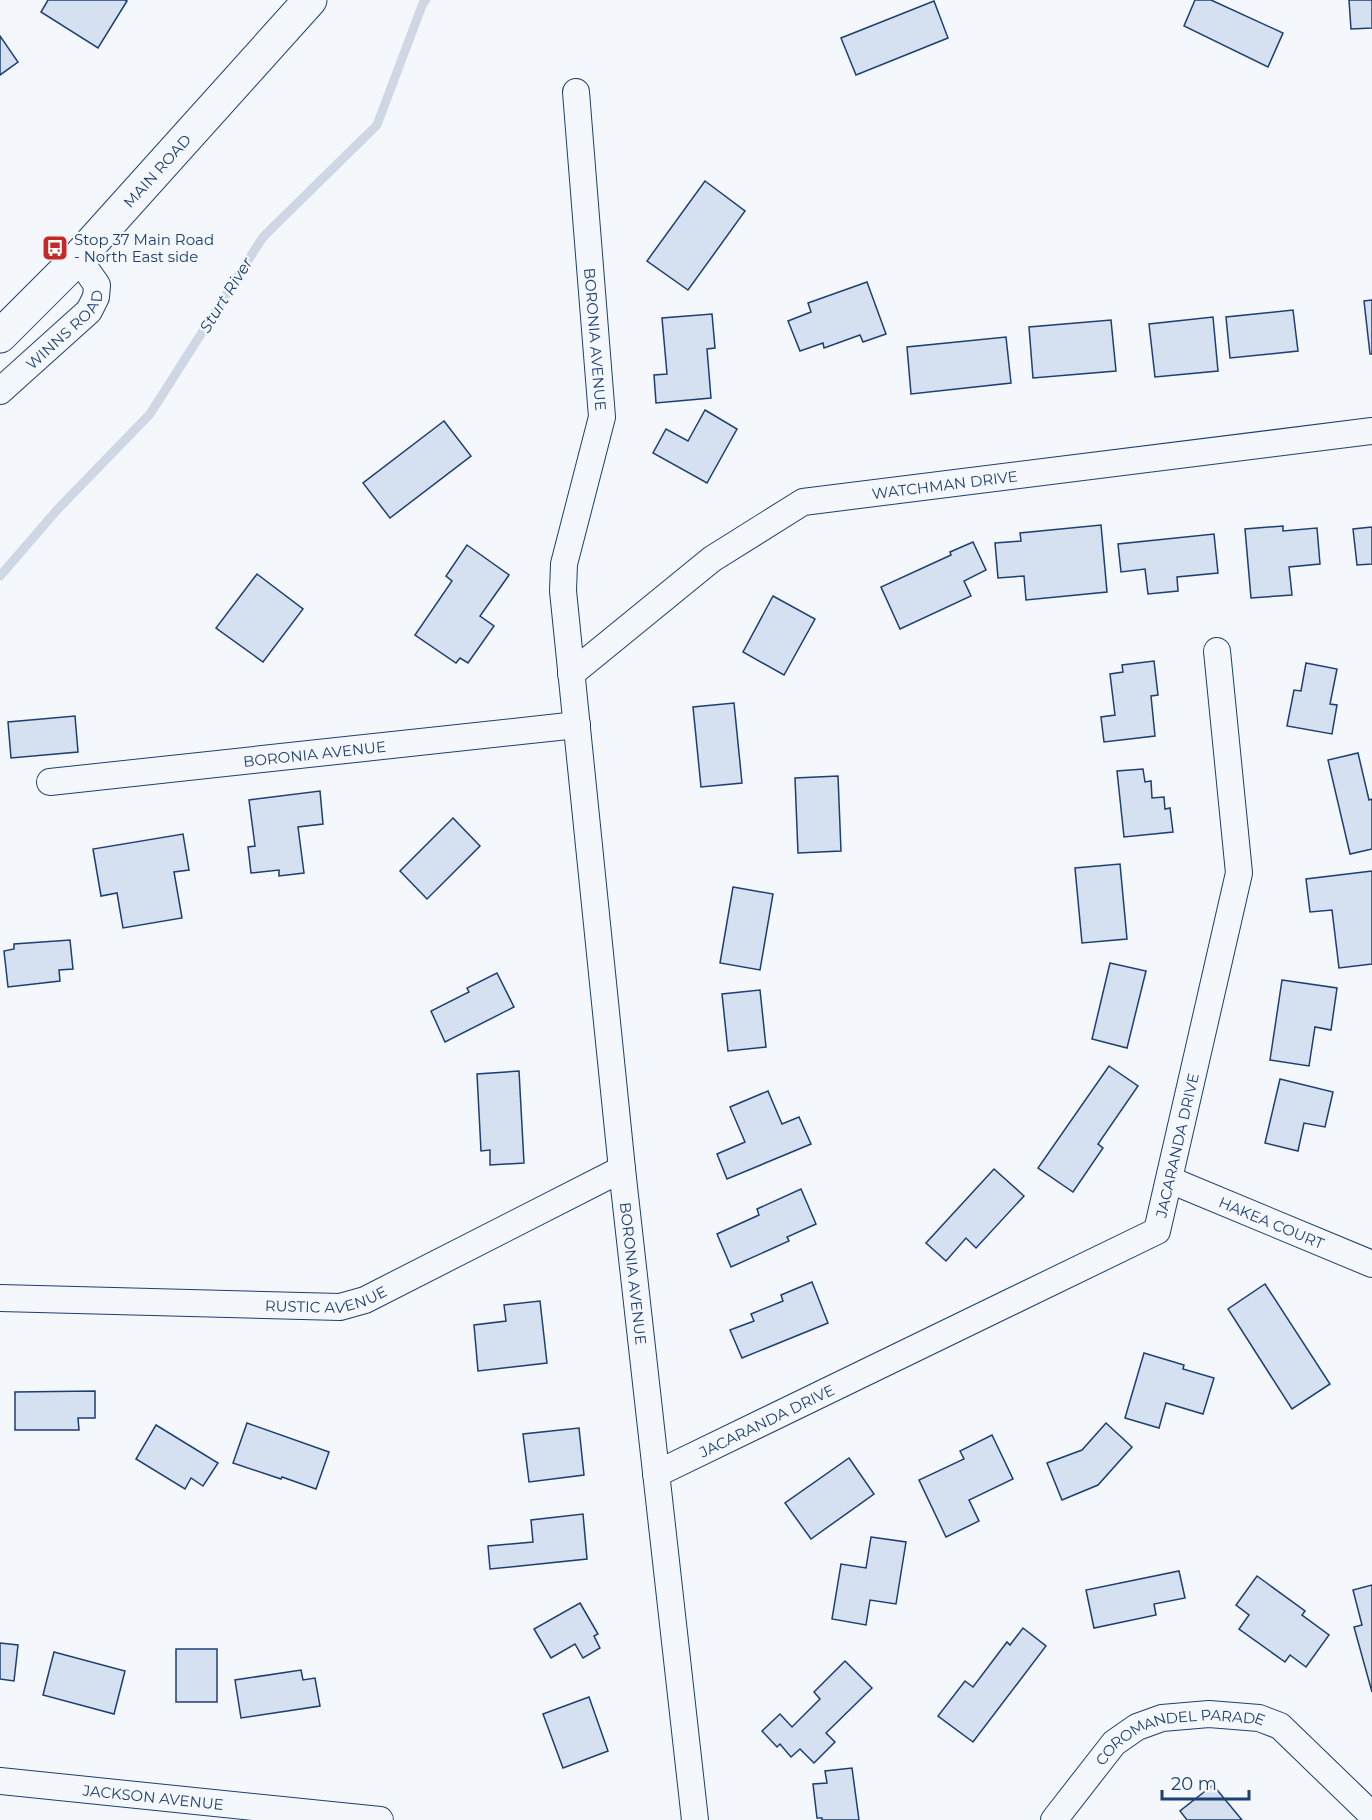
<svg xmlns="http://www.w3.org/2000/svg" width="1372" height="1820" font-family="Montserrat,sans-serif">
<rect width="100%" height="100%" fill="#f4f7fb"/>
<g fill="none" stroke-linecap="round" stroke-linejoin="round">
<path stroke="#cfd7e4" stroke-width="9" d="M0,576L57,510L150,414L263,237L377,125L423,3L426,0"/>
</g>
<g fill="#d5e0f0" stroke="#1d3f73" stroke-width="1.5">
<path d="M48,0H125L127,1L98,48L41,12Z"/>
<path d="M1195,0H1211L1283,33L1268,67L1184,26Z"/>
<path d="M1349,0H1372V28L1351,29Z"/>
<path d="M934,1L948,38L856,75L841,38Z"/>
<path d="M0,36L18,62L0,75Z"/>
<path d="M705,181L745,211L688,290L647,261Z"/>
<path d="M867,282L886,334L863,342L860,335L824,348L823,343L800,351L788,321L811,312L808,303Z"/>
<path d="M1372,300V354H1370L1364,301Z"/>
<path d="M1293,310L1298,351L1230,358L1226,317Z"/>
<path d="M712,314L715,348L707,349L711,398L656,403L654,375L667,374L662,318Z"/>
<path d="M1213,317L1218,371L1155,377L1149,324Z"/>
<path d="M1111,320L1116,371L1033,378L1029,327Z"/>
<path d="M1006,337L1011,383L911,394L907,347Z"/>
<path d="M705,410L737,429L707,483L653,453L666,429L688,441Z"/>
<path d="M444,421L471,456L390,518L363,483Z"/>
<path d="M1101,525L1107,592L1026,600L1024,576L998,578L995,543L1021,541L1020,533Z"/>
<path d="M1283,526V531L1317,528L1320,564L1289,567L1292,595L1251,598L1245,529Z"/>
<path d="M1372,527V564L1357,565L1353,529Z"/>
<path d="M1214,534L1218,573L1177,577L1178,591L1148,594L1145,569L1121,572L1118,544Z"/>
<path d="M973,542L986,570L964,581L971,596L900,629L881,587L951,555L950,552Z"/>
<path d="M467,545L509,575L480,616L494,626L468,663L460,658L456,663L415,635L452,581L446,576Z"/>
<path d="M257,574L303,609L263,662L216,628Z"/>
<path d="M773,596L815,619L784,675L743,652Z"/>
<path d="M1154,661L1158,695L1151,696L1155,736L1104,742L1101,717L1115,715L1110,674L1123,672L1122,665Z"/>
<path d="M1306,663L1337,669L1330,704L1337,705L1332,734L1287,726L1294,690L1301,691Z"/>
<path d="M734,703L742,783L701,787L693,707Z"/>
<path d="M75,716L78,752L11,758L8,722Z"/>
<path d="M1358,753L1369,800L1372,799V849L1350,854L1328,760Z"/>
<path d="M1143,769L1145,782L1151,781L1152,798L1164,797L1165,809L1170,808L1173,832L1124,837L1117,771Z"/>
<path d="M838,776L841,851L798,853L795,778Z"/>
<path d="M320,791L323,824L298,827L304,873L279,876V870L251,873L248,847L255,846L249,800Z"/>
<path d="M453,818L480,846L427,899L400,871Z"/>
<path d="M183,834L189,870L174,872L182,918L123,928L117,893L101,896L93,849Z"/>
<path d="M1120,864L1127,939L1082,943L1075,868Z"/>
<path d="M1372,871V964L1339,968L1332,910L1310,912L1306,879Z"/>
<path d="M733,887L773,894L760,970L720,963Z"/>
<path d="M70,940L73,969L59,970L60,981L8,987L4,951L14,949V944Z"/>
<path d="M1110,963L1146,971L1127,1048L1092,1039Z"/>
<path d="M497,973L514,1007L445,1042L431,1011L469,992L467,988Z"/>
<path d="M1282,980L1337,988L1331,1030L1315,1027L1309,1066L1270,1060Z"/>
<path d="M760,990L766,1047L728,1051L722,994Z"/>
<path d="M1109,1066L1138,1086L1098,1144L1103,1148L1073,1192L1038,1168Z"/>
<path d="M519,1071L524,1163L490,1165V1150L481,1151L477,1074Z"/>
<path d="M1280,1079L1333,1092L1325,1127L1304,1123L1298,1151L1265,1143Z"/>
<path d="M768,1091L782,1124L799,1117L811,1144L727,1179L717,1154L745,1142L730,1107Z"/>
<path d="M994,1169L1024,1196L976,1248L966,1238L946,1261L926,1243Z"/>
<path d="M801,1189L816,1224L787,1237L789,1241L731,1267L717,1234L759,1215L757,1209Z"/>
<path d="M812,1282L828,1323L742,1358L730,1330L754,1321L751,1314L783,1301L781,1295Z"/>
<path d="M1265,1284L1330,1384L1292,1409L1228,1309Z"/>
<path d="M540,1301L547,1363L478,1371L474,1325L506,1321L504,1305Z"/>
<path d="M1144,1353L1184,1365L1183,1369L1214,1378L1203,1414L1166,1403L1159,1428L1125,1418Z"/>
<path d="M95,1391V1418H78L79,1430H15V1392Z"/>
<path d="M247,1423L329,1452L316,1489L282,1477L281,1479L233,1463Z"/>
<path d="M1106,1423L1132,1447L1098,1485L1062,1500L1047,1463L1082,1450Z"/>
<path d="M156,1425L218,1463L203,1486L191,1478L185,1489L136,1459Z"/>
<path d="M579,1428L584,1475L529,1482L523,1434Z"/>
<path d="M992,1435L1013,1479L969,1500L979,1521L946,1537L919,1480L964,1459L960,1451Z"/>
<path d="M849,1458L874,1494L811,1539L785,1503Z"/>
<path d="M583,1514L587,1559L490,1569L488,1546L533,1542L531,1520Z"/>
<path d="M871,1537L906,1542L896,1604L870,1600L866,1625L832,1619L841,1564L866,1568Z"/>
<path d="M1179,1571L1185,1598L1154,1604L1156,1615L1094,1628L1086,1590Z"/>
<path d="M1257,1576L1305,1611L1302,1615L1329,1635L1306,1667L1290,1655L1285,1662L1239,1629L1249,1615L1236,1605Z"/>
<path d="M1372,1585V1692L1354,1627L1362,1625L1353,1590Z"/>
<path d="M580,1603L598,1634L594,1636L600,1648L583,1658L575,1644L551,1658L534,1629Z"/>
<path d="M1023,1628L1046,1646L973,1742L938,1716L965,1681L973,1687L1007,1642L1010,1645Z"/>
<path d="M0,1643L18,1645L14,1681L0,1679Z"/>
<rect x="176" y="1649" width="41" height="53"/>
<path d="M54,1652L125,1671L114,1714L43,1695Z"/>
<path d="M845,1661L872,1688L826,1733L835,1742L814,1763L800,1749L791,1757L780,1744L777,1747L762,1731L780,1714L792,1727L820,1699L814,1692Z"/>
<path d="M301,1670L303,1680L315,1678L320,1706L241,1718L235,1680Z"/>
<path d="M589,1697L608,1751L563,1768L543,1714Z"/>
<path d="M852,1768L859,1820H822V1818H817L813,1784L827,1783L825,1771Z"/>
<path d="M1213,1785L1242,1820H1187L1180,1811Z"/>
</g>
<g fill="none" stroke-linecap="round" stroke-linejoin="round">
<g stroke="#1d3f73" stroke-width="28">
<g id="street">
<path id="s1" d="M576,92L602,417L564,564L563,591L622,1169L695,1820"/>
<path id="s2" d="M0,391L89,311L96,297L97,285L78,258"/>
<path id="s3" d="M571,674L712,559L803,502L1372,431"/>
<path id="s4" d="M50,782L577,725"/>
<path id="s5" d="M1170,1180L1372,1264"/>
<path id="s6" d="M0,1298L340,1307L365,1300L622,1169"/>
<path id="s7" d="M656,1474L1157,1231L1239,873L1217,651"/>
<path id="s8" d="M0,1781L380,1820"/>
<path id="s9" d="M1054,1820L1114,1743L1137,1727L1162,1718L1209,1714L1259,1718L1280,1726L1372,1815"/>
</g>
</g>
<g stroke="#1d3f73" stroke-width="35">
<g id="secondary">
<path id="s10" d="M0,336L78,258L310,0"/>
</g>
</g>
<use href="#street" stroke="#f4f7fb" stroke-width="26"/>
<use href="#secondary" stroke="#f4f7fb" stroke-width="33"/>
</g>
<defs>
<g id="bus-square" transform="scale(1.35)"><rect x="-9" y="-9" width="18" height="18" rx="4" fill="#c62828" stroke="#f4f7fb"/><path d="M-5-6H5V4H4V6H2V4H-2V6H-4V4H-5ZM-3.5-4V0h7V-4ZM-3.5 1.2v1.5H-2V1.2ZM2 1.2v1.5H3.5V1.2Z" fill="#fff"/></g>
</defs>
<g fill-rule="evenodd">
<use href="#bus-square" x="55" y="248"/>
</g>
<g text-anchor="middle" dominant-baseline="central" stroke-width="4.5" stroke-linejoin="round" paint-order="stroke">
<g font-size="15" fill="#1d3f73" stroke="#f4f7fb">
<text stroke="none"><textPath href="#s10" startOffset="228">MAIN ROAD</textPath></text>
<text stroke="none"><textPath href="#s2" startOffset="90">WINNS ROAD</textPath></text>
<text stroke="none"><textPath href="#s1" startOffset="248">BORONIA AVENUE</textPath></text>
<text stroke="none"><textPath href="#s3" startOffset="432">WATCHMAN DRIVE</textPath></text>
<text stroke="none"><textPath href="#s4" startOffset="266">BORONIA AVENUE</textPath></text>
<text stroke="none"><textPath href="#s7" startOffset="645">JACARANDA DRIVE</textPath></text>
<text stroke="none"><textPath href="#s5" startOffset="110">HAKEA COURT</textPath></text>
<text stroke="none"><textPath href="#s1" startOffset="1191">BORONIA AVENUE</textPath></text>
<text stroke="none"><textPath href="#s6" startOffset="327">RUSTIC AVENUE</textPath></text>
<text stroke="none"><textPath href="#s7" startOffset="123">JACARANDA DRIVE</textPath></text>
<text stroke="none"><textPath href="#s9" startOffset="164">COROMANDEL PARADE</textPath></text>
<text stroke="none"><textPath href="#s8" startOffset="154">JACKSON AVENUE</textPath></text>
</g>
<g font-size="15" fill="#1d3f73" stroke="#f4f7fb" text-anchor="start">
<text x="74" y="239">Stop 37 Main Road<tspan x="74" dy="17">- North East side</tspan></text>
</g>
<g font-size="16" font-style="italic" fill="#1d3f73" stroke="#f4f7fb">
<text transform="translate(226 295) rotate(-58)">Sturt River</text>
</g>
</g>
<path d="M1162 1790v9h87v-9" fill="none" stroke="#1d3f73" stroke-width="3"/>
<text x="1171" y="1790" font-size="18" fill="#1d3f73" stroke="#f4f7fb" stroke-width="4.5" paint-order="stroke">20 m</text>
</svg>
